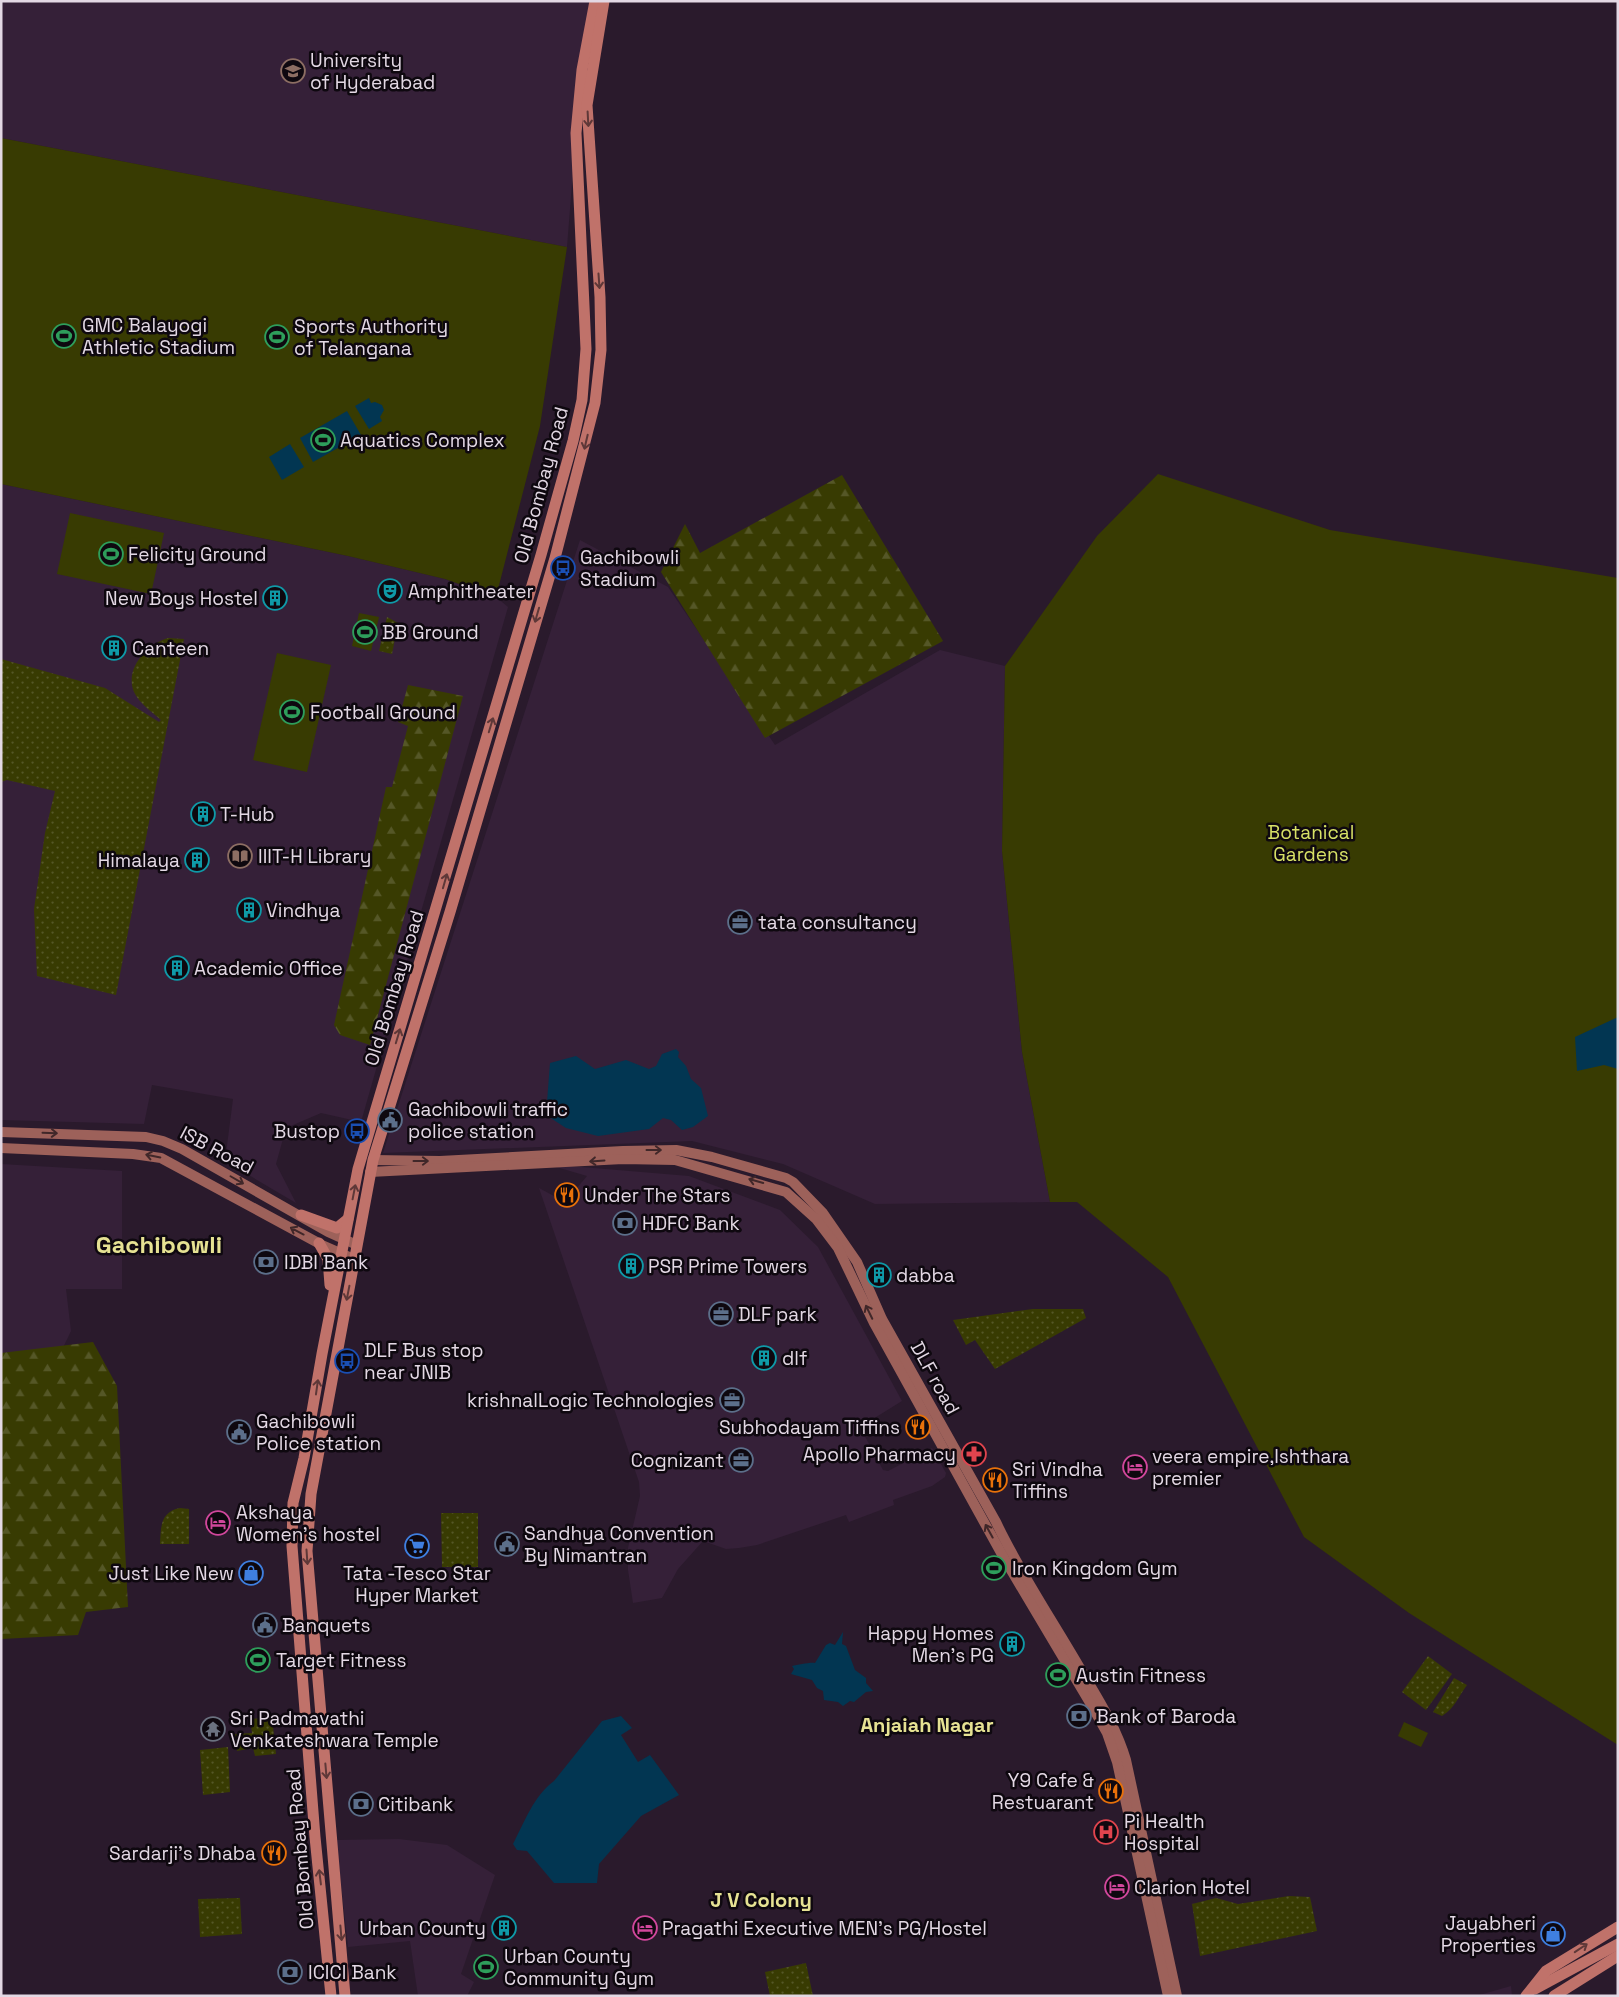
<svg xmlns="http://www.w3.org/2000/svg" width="1619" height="1997" viewBox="0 0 1619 1997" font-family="'Space Grotesk',sans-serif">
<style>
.built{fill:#352038}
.grass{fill:url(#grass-dots)}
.forest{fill:url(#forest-firs)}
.garden{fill:#383b02}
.water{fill:#023652}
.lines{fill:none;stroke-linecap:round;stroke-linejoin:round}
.secondary{stroke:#9d615a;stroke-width:10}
.primary{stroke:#c0726a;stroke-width:11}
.oneway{stroke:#5e3838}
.oneway2{stroke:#402729}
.labels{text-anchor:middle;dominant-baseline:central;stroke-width:5;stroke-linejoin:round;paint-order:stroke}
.poi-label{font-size:19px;fill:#e3d8e4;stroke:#0e080f;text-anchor:start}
.street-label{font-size:19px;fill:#e3d8e4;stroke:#0e080f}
.park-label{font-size:19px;fill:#d7e166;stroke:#0e080f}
.neighbourhood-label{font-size:20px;font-weight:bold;fill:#e6e293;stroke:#0e080f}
.district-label{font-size:24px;font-weight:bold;fill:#e6e293;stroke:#0e080f}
</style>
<defs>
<pattern id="grass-dots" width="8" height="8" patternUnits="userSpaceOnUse" patternTransform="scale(1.25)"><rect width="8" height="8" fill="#383b02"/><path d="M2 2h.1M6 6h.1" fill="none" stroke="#555727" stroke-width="1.8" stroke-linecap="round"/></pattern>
<pattern id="forest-firs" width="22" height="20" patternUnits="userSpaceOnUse" patternTransform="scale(1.25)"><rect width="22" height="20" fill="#383b02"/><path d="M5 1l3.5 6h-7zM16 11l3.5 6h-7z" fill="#555727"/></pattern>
</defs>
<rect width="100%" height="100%" fill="#2a1a2c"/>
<g class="built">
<polygon points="1,1 595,1 576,133 567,247 1,138"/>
<polygon points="1,484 348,556 445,579 496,597 508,607 361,1122 321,1113 286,1128 276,1164 296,1203 225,1161 233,1099 152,1085 144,1124 1,1120"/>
<polygon points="580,540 668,587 775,745 940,650 1005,666 1002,851 1022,1052 1050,1202 875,1204 783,1164 692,1141 383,1153"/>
<polygon points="1,1164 122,1171 122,1289 66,1289 71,1331 42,1391 1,1400"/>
<polygon points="546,1164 689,1176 780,1210 818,1247 902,1401 860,1427 883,1470 888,1471 932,1448 946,1473 945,1477 932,1486 893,1500 894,1505 849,1522 846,1515 757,1545 739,1548 726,1549 703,1541 678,1569 662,1598 633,1603 628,1570 628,1548 640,1496 639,1482 539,1188 565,1202 587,1176"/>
<polygon points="399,1839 447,1845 495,1875 461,1974 474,1982 467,1996 418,1996 410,1941 348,1947 336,1840"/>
<polygon points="1511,1986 1512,1996 1476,1996"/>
</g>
<g class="grass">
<polygon points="387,617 398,623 392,654 379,651"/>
<path d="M 168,638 L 184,639 L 116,995 L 37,976 L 34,909 L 45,833 L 55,791 L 7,780 L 1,782 L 1,659 L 105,688 L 159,722 L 161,720 C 152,712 139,703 134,692 C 124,668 148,644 168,638 Z"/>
<polygon points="1033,1309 1083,1309 1086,1318 995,1369 975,1340 966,1345 953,1320"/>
<path d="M 180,1508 L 189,1509 L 189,1544 L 160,1544 C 161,1527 160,1512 180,1508 Z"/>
<polygon points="441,1513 478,1513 478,1567 442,1567"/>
<polygon points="1428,1656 1452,1674 1426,1710 1402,1692"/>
<path d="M 1454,1678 L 1467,1685 C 1458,1697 1455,1708 1442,1716 L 1433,1712 Z"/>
<polygon points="272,1717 276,1754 255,1756 253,1748 237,1751 235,1734 252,1733 250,1719"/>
<polygon points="228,1747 230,1792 203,1795 200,1750"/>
<polygon points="1289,1896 1310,1897 1317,1931 1200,1956 1192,1904 1216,1898 1238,1904"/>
<polygon points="240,1898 242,1934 200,1937 198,1899"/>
<polygon points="806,1963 813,1996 770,1996 765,1972"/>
</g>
<g class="forest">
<polygon points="842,475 943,641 765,738 661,572 685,524 700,553"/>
<polygon points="408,685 463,696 370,1045 340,1035 334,1025 386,787 392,787 408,726 398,722"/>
<polygon points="93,1342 117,1386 128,1607 86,1612 78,1635 1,1639 1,1353"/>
</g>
<g class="garden">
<polygon points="1,138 567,247 540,426 496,597 445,579 348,556 1,484"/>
<polygon points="1158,474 1330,530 1618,578 1618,1745 1409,1613 1304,1537 1168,1277 1077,1202 1050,1202 1022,1052 1002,851 1005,666 1097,536"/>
<polygon points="70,513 164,533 151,594 57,574"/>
<polygon points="359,613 379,617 371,651 352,646"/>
<polygon points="277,653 331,665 307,772 253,760"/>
<polygon points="1404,1722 1428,1733 1421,1747 1398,1736"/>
</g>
<g class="water">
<polygon points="369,398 371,403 375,402 382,405 384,410 380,417 382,421 369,429 355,406"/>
<polygon points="347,411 361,435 313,462 300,438"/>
<polygon points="290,444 304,467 282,480 269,457"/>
<polygon points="1618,1017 1618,1069 1604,1065 1577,1071 1575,1037"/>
<polygon points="676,1049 679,1052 678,1057 686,1066 691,1079 701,1088 708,1116 693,1127 682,1130 671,1120 663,1118 649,1129 598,1136 566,1128 546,1115 550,1063 576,1056 595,1069 626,1060 649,1069 656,1066 662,1054"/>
<path d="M 843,1632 L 842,1644 L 846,1646 L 855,1670 L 866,1678 L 866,1683 L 873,1691 L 866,1692 L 854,1702 L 850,1701 L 843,1706 L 838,1702 L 824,1700 L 823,1691 L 817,1688 L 812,1680 L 791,1674 L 794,1669 L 792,1666 C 798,1665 810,1662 815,1663 L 826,1645 L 830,1643 L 835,1645 Z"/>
<path d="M 621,1716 L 632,1728 L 621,1735 L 638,1762 L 650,1755 L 679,1795 L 641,1816 L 599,1864 L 597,1883 L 554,1883 L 527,1851 L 517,1850 L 513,1844 C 525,1821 533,1797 554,1781 L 602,1721 Z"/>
</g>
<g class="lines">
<g class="secondary">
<polyline points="1,1132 146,1137 163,1141 182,1149 328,1232 357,1245"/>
<polyline points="1,1148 133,1154 161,1158 322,1245 354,1259"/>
<path d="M 373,1160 L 440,1161 L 623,1151 L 676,1150 L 712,1157 L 786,1178 L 793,1182 L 823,1213 L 857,1262 L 882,1319 L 996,1522 C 1021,1575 1055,1624 1084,1675 C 1100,1702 1117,1729 1126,1760 L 1177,1996"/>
<polyline points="370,1172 623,1159 675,1160 786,1192 816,1219 838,1248 874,1323 1005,1560 1093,1708 1107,1733 1117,1762 1168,1996"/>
</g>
<g class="primary">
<polyline points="301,1215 337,1228 348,1219"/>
<polyline points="319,1243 328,1259 330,1285"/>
<polyline points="1535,1989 1618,1944"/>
<polyline points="331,1996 315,1837 292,1546 293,1503 304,1458 322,1354 358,1169 541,555 573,441 582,400 586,349 576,133 582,70 595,1"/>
<polyline points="345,1996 307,1551 311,1494 373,1160 450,912 555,558 595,403 601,350 600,297 587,105 604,1"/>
<polyline points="1526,1996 1546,1971 1618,1927"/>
<polyline points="1554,1996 1618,1956"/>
</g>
</g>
<defs><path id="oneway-shaft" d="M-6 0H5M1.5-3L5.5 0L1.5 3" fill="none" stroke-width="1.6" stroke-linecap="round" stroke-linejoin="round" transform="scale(1.25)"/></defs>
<g class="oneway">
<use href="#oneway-shaft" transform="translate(588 119) rotate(87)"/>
<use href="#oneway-shaft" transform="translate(599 281) rotate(86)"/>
<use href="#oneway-shaft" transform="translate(586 442) rotate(103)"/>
<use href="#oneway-shaft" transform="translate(537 615) rotate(106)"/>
<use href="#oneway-shaft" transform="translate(491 725) rotate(-73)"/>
<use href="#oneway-shaft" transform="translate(445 881) rotate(-74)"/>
<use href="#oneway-shaft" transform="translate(398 1036) rotate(-73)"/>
<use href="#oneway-shaft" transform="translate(354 1192) rotate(-79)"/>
<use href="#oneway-shaft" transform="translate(348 1293) rotate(101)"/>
<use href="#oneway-shaft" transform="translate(317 1387) rotate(-82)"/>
<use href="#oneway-shaft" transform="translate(307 1557) rotate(86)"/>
<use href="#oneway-shaft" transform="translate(326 1771) rotate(85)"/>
<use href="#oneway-shaft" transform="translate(320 1877) rotate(-97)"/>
<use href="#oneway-shaft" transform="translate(341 1933) rotate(85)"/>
<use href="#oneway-shaft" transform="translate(1581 1948) rotate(-34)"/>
</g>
<g class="oneway2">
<use href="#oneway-shaft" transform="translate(50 1133) rotate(2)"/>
<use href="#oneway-shaft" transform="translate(654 1150)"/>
<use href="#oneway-shaft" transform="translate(153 1156) rotate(-169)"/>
<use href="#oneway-shaft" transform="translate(421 1161)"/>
<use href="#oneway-shaft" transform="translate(597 1161) rotate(176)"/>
<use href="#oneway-shaft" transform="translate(237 1180) rotate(30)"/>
<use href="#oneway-shaft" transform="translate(756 1181) rotate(-164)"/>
<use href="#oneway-shaft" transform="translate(297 1231) rotate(-152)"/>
<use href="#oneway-shaft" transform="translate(869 1312) rotate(-116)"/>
<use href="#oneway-shaft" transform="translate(989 1531) rotate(-119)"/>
</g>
<defs>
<g id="university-ring" transform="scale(1.25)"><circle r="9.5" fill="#0e080f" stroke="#8d6e63" stroke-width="1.5"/><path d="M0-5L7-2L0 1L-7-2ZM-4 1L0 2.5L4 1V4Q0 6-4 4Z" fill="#8d6e63"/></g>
<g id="stadium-ring" transform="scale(1.25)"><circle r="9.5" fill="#0e080f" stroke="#2e9e5b" stroke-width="1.5"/><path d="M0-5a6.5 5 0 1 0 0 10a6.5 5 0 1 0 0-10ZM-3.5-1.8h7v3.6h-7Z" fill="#2e9e5b"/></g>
<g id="bus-ring" transform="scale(1.25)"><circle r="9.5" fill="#0e080f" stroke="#1a4fb4" stroke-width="1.5"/><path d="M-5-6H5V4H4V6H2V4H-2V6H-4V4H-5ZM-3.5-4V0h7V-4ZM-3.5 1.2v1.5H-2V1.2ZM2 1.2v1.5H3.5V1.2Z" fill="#1a4fb4"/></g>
<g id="theatre-ring" transform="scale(1.25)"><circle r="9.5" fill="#0e080f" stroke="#0f9aa8" stroke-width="1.5"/><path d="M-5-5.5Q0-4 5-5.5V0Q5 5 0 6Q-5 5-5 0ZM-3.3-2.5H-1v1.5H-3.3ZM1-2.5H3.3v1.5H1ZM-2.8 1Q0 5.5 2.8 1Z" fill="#0f9aa8"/></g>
<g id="building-ring" transform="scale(1.25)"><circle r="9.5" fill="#0e080f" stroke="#0f9aa8" stroke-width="1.5"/><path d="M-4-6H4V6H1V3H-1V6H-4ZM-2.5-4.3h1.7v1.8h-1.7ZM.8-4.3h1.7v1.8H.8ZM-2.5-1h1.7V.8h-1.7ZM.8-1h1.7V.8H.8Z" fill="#0f9aa8"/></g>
<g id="library-ring" transform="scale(1.25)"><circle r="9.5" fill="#0e080f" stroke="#8d6e63" stroke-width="1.5"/><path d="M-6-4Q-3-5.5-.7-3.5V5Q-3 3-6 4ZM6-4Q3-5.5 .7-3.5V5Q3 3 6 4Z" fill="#8d6e63"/></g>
<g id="office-ring" transform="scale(1.25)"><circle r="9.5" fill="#0e080f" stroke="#5c6f8a" stroke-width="1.5"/><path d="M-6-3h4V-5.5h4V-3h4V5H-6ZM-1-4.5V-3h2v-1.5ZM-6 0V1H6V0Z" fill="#5c6f8a"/></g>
<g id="civic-ring" transform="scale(1.25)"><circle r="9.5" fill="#0e080f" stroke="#5c6f8a" stroke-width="1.5"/><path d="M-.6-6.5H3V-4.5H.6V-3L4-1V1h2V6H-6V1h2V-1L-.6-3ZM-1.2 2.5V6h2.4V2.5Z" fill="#5c6f8a"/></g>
<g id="restaurant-ring" transform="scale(1.25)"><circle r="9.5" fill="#0e080f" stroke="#e8710a" stroke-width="1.5"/><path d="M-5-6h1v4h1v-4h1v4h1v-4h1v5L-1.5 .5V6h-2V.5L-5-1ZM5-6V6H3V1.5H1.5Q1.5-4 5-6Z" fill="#e8710a"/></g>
<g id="bank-ring" transform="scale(1.25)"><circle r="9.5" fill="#0e080f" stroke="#5c6f8a" stroke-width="1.5"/><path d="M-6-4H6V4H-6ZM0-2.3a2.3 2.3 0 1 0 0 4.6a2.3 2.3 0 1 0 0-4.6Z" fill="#5c6f8a"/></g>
<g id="pharmacy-ring" transform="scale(1.25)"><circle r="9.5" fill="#0e080f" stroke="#e0444e" stroke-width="1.5"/><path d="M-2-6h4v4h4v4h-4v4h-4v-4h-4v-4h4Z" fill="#e0444e"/></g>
<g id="hotel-ring" transform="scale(1.25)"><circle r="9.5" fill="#0e080f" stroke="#d1479c" stroke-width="1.5"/><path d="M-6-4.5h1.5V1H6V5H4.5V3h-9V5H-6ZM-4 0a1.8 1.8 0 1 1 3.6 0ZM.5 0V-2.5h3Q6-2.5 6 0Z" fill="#d1479c"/></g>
<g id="supermarket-ring" transform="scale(1.25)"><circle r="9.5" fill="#0e080f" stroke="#3f7fe0" stroke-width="1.5"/><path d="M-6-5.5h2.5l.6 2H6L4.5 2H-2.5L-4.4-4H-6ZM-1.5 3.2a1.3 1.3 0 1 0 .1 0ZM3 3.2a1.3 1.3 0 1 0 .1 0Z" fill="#3f7fe0"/></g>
<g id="shop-ring" transform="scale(1.25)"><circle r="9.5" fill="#0e080f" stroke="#3f7fe0" stroke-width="1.5"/><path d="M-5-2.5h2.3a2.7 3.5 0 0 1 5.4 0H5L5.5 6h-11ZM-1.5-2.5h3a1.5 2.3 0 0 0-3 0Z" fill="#3f7fe0"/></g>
<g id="temple-ring" transform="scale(1.25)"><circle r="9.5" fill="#0e080f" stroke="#6b7280" stroke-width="1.5"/><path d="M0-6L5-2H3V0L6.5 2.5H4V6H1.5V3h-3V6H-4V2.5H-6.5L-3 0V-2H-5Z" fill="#6b7280"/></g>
<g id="hospital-ring" transform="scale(1.25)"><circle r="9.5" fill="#0e080f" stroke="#e0444e" stroke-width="1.5"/><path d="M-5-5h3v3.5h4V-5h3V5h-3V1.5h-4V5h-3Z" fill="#e0444e"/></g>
</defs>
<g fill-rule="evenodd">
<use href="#university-ring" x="293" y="71"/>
<use href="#stadium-ring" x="64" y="336"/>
<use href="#stadium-ring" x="277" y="337"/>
<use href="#stadium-ring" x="323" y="440"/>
<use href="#stadium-ring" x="111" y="554"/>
<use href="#bus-ring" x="563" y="568"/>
<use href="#theatre-ring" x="390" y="591"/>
<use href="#building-ring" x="275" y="598"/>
<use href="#stadium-ring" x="365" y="632"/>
<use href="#building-ring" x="114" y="648"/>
<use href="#stadium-ring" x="292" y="712"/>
<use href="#building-ring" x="203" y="814"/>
<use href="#library-ring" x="240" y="856"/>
<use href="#building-ring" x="197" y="860"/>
<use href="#building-ring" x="249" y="910"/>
<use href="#office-ring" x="740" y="922"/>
<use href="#building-ring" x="177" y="968"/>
<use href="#civic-ring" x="390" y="1120"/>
<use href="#bus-ring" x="357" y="1131"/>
<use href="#restaurant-ring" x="567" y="1195"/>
<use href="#bank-ring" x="625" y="1223"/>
<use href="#bank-ring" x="266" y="1262"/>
<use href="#building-ring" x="631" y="1266"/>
<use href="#building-ring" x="879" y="1275"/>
<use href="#office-ring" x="721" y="1314"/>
<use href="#building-ring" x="764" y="1358"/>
<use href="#bus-ring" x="347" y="1361"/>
<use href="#office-ring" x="732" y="1400"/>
<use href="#restaurant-ring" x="918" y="1427"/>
<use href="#civic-ring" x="239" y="1432"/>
<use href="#pharmacy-ring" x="974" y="1454"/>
<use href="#office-ring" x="741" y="1460"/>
<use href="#hotel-ring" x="1135" y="1467"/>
<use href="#restaurant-ring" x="995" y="1480"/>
<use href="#hotel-ring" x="218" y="1523"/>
<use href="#civic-ring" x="507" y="1544"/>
<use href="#supermarket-ring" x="417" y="1546"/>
<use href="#stadium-ring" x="994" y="1568"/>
<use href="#shop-ring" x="251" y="1573"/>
<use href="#civic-ring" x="265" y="1625"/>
<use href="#building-ring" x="1012" y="1644"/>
<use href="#stadium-ring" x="258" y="1660"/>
<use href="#stadium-ring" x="1058" y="1675"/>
<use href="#bank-ring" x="1079" y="1716"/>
<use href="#temple-ring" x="213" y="1729"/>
<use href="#restaurant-ring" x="1111" y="1791"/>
<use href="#bank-ring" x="361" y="1804"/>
<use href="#hospital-ring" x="1106" y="1832"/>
<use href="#restaurant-ring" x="274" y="1853"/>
<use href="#hotel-ring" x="1117" y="1887"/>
<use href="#building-ring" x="504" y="1928"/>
<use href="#hotel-ring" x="645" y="1928"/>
<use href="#shop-ring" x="1553" y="1934"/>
<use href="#stadium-ring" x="486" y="1967"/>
<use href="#bank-ring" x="290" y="1972"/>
</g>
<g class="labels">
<g class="poi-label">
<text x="310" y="60">University<tspan x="310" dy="22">of Hyderabad</tspan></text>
<text x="82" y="325">GMC Balayogi<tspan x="82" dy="22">Athletic Stadium</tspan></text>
<text x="294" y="326">Sports Authority<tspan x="294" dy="22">of Telangana</tspan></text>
<text x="340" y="440">Aquatics Complex</text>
<text x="128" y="554">Felicity Ground</text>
<text x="580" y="557">Gachibowli<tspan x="580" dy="22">Stadium</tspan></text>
<text x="408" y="591">Amphitheater</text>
<text x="258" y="598" text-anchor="end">New Boys Hostel</text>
<text x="382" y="632">BB Ground</text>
<text x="132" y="648">Canteen</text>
<text x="310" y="712">Football Ground</text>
<text x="220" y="814">T-Hub</text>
<text x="258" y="856">IIIT-H Library</text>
<text x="180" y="860" text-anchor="end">Himalaya</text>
<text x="266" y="910">Vindhya</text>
<text x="758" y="922">tata consultancy</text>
<text x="194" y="968">Academic Office</text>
<text x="408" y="1109">Gachibowli traffic<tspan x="408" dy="22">police station</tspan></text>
<text x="340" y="1131" text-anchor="end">Bustop</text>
<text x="584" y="1195">Under The Stars</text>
<text x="642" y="1223">HDFC Bank</text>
<text x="284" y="1262">IDBI Bank</text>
<text x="648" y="1266">PSR Prime Towers</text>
<text x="896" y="1275">dabba</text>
<text x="738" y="1314">DLF park</text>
<text x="364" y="1350">DLF Bus stop<tspan x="364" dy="22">near JNIB</tspan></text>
<text x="782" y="1358">dlf</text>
<text x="714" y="1400" text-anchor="end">krishnalLogic Technologies</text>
<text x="256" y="1421">Gachibowli<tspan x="256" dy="22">Police station</tspan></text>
<text x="900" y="1427" text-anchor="end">Subhodayam Tiffins</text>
<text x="956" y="1454" text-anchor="end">Apollo Pharmacy</text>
<text x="1152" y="1456">veera empire,Ishthara<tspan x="1152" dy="22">premier</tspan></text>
<text x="724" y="1460" text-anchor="end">Cognizant</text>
<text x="1012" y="1469">Sri Vindha<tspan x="1012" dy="22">Tiffins</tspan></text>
<text x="236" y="1512">Akshaya<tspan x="236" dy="22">Women's hostel</tspan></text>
<text x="524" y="1533">Sandhya Convention<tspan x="524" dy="22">By Nimantran</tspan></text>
<text x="1012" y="1568">Iron Kingdom Gym</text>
<text x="234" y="1573" text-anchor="end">Just Like New</text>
<text x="417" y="1573" text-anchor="middle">Tata -Tesco Star<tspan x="417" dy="22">Hyper Market</tspan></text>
<text x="282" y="1625">Banquets</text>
<text x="994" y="1633" text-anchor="end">Happy Homes<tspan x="994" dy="22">Men's PG</tspan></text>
<text x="276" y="1660">Target Fitness</text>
<text x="1076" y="1675">Austin Fitness</text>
<text x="1096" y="1716">Bank of Baroda</text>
<text x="230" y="1718">Sri Padmavathi<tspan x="230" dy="22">Venkateshwara Temple</tspan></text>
<text x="1094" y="1780" text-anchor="end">Y9 Cafe &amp;<tspan x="1094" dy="22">Restuarant</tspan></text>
<text x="378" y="1804">Citibank</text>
<text x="1124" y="1821">Pi Health<tspan x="1124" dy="22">Hospital</tspan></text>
<text x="256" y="1853" text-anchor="end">Sardarji's Dhaba</text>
<text x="1134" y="1887">Clarion Hotel</text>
<text x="1536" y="1923" text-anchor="end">Jayabheri<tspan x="1536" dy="22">Properties</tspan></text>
<text x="486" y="1928" text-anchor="end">Urban County</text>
<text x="662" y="1928">Pragathi Executive MEN's PG/Hostel</text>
<text x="504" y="1956">Urban County<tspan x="504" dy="22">Community Gym</tspan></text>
<text x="308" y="1972">ICICI Bank</text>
</g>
<g class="street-label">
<text transform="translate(541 485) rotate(-75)">Old Bombay Road</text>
<text transform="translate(394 988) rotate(-73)">Old Bombay Road</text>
<text transform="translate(217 1150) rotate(28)">ISB Road</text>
<text transform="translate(935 1378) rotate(61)">DLF road</text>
<text transform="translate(300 1849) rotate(-95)">Old Bombay Road</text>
</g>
<g class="park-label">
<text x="1311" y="832">Botanical<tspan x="1311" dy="22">Gardens</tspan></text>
</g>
<g class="neighbourhood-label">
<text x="927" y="1725">Anjaiah Nagar</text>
<text x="761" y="1900">J V Colony</text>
</g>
<g class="district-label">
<text x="159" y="1244">Gachibowli</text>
</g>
</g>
<rect width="1619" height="1997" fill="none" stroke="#e3d8e4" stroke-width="5"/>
</svg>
